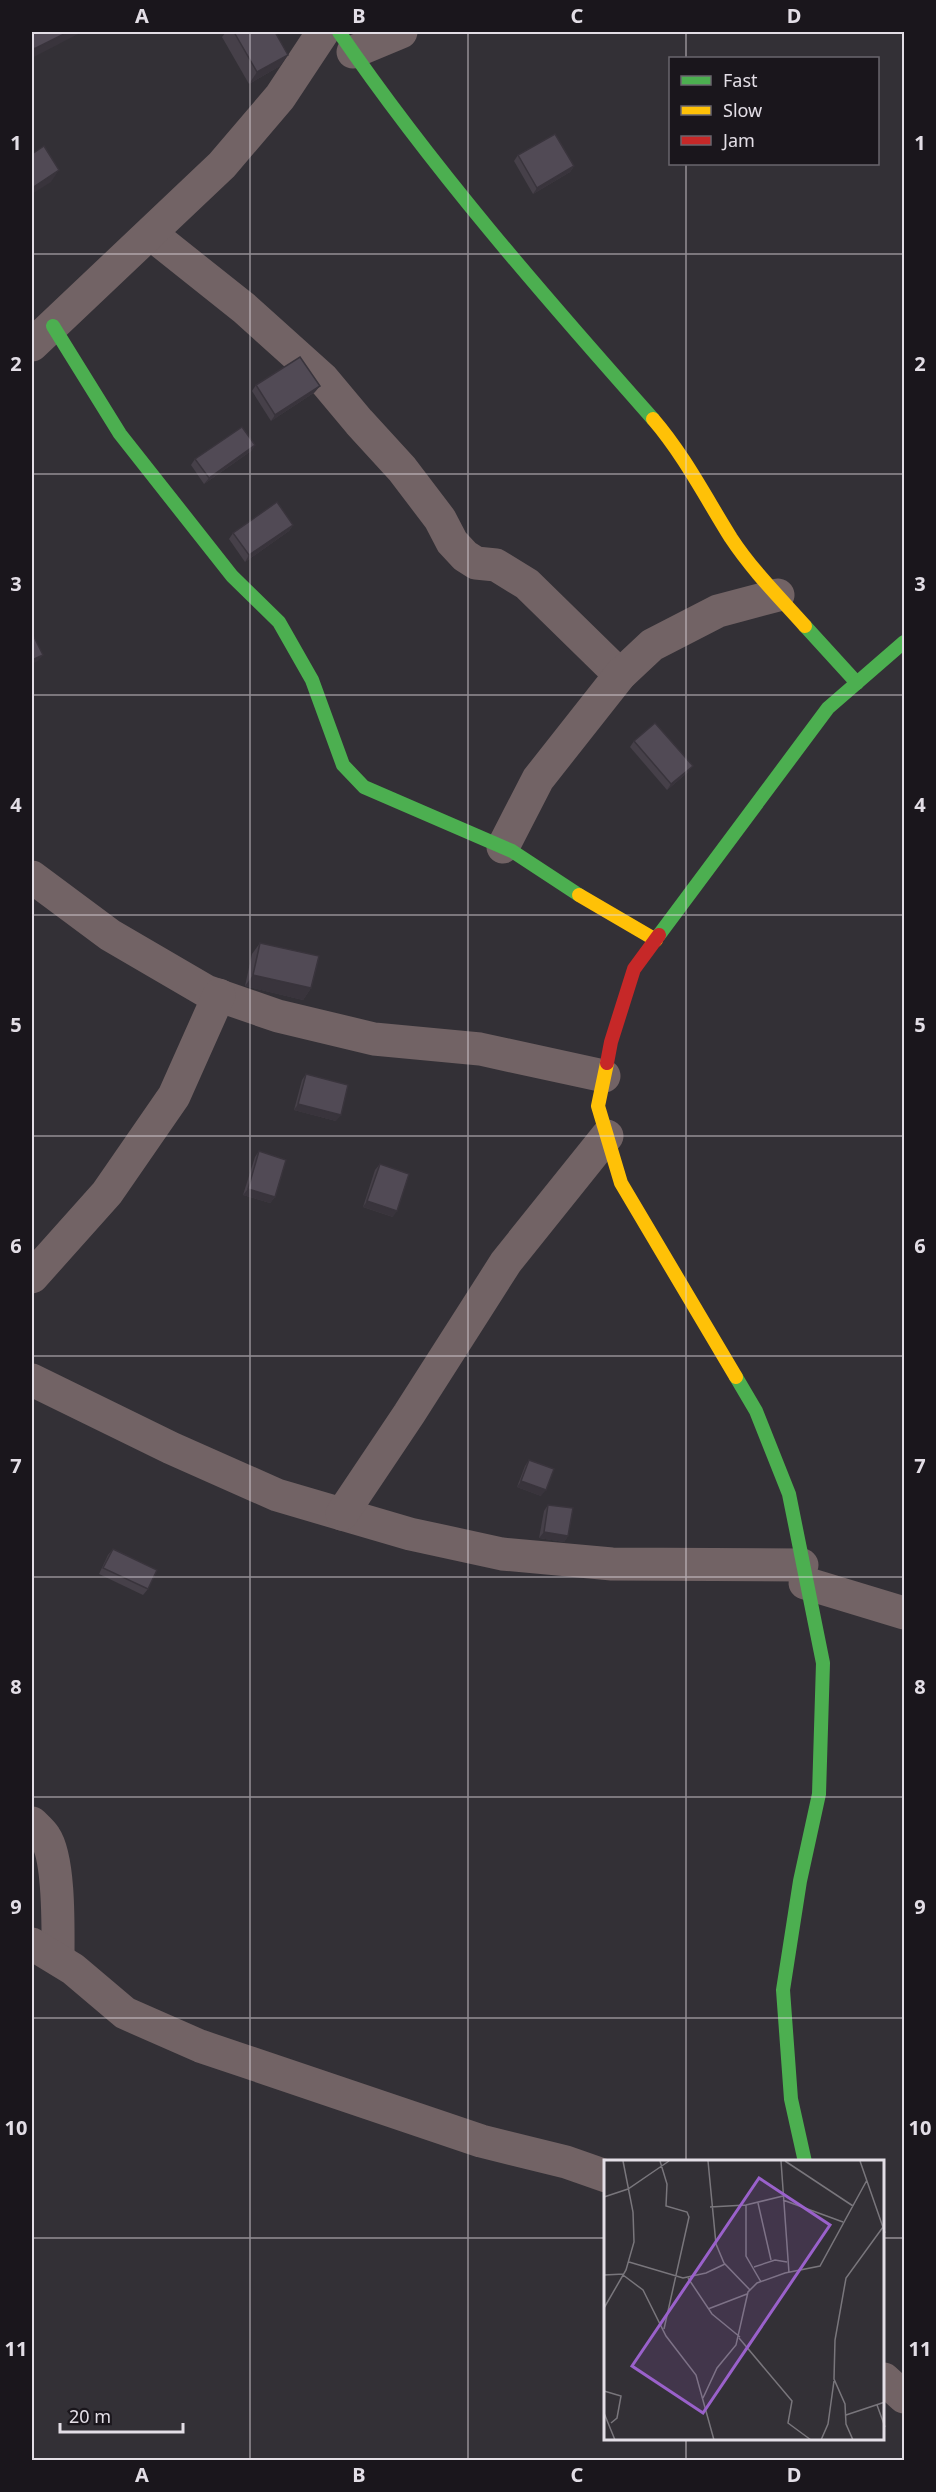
<svg xmlns="http://www.w3.org/2000/svg" width="936" height="2492" viewBox="0 0 936 2492" font-family="'Noto Sans',sans-serif">
<style>
.lines{fill:none;stroke-linecap:round;stroke-linejoin:round}
.street{stroke:#726365;stroke-width:33}
.fast{stroke:#4caf50;stroke-width:14}
.slow{stroke:#ffc107;stroke-width:14}
.jam{stroke:#c62828;stroke-width:14}
.wall{fill:#464049}
.shaded-wall{fill:#39343c}
.building{fill:#514a55;stroke:#39343c;stroke-width:1.5}
.grid{fill:none;stroke:#e3dee6;stroke-width:1.5;stroke-opacity:0.55}
.inset-road{fill:none;stroke:#79767c;stroke-width:1.5}
.view{fill:#9a61cb;fill-opacity:0.15;stroke:#9a61cb;stroke-width:3}
.inset-edge{fill:none;stroke:#e3dee6;stroke-width:3}
.neatline{fill:none;stroke:#e3dee6;stroke-width:2}
.grid-label{font-size:20px;text-anchor:middle;font-weight:bold;fill:#e3dee6}
</style>
<rect width="100%" height="100%" fill="#333036"/>
<g class="lines">
<g class="street">
<polyline points="353,52 401,32"/>
<polyline points="151,234 244,308 323,379 359,422 402,469 440,519 452,542 465,556 476,563 496,565 527,584 620,675"/>
<polyline points="32,345 222,165 280,97 323,32"/>
<polyline points="503,847 538,779 620,675 652,645 718,611 778,595"/>
<polyline points="32,877 110,935 206,991 278,1016 374,1039 480,1049 604,1076"/>
<polyline points="32,1277 107,1193 174,1096 219,995"/>
<polyline points="32,1380 171,1448 277,1495 410,1534 502,1554 612,1564 802,1565"/>
<polyline points="342,1514 409,1414 506,1262 607,1136"/>
<polyline points="805,1583 904,1613"/>
<path d="M 32,1823 C 36,1827 42,1832 45,1837 C 60,1859 58,1931 58,1959"/>
<polyline points="32,1944 73,1969 125,2013 200,2046 481,2141 566,2162 606,2176"/>
<polyline points="884,2379 904,2397"/>
</g>
<g class="fast">
<path d="M 339,32 C 433,169 543,295 653,419"/>
<polyline points="53,326 120,434 232,576 279,622 312,680 343,765 364,787 512,851 579,895"/>
<polyline points="805,626 857,683"/>
<polyline points="659,935 828,708 904,642"/>
<polyline points="736,1377 756,1411 789,1494 823,1663 819,1794 800,1881 783,1990 791,2099 805,2162"/>
</g>
<g class="slow">
<path d="M 653,419 C 684,455 706,498 731,538 C 752,570 780,598 805,626"/>
<polyline points="579,895 656,940"/>
<polyline points="607,1063 598,1106 621,1183 736,1377"/>
</g>
<polyline class="jam" points="607,1063 611,1042 634,969 659,935"/>
</g>
<g class="wall">
<polygon points="226,32 275,32 280,66 249,84 222,37"/>
<polygon points="518,155 574,166 570,172 533,194 514,161"/>
<polygon points="256,385 315,392 271,421 252,391"/>
<polygon points="255,445 251,451 204,484 191,465 195,459"/>
<polygon points="293,525 289,531 245,562 229,539 233,533"/>
<polygon points="634,741 688,772 667,790 630,747"/>
<polygon points="260,943 311,988 303,1000 245,986 252,954"/>
<polygon points="306,1074 336,1121 294,1110 302,1080"/>
<polygon points="259,1151 275,1197 270,1203 243,1195 255,1157"/>
<polygon points="380,1164 393,1217 363,1207 375,1170"/>
<polygon points="529,1460 541,1496 517,1487 525,1466"/>
<polygon points="548,1505 568,1536 564,1542 539,1538 544,1511"/>
<polygon points="113,1549 148,1589 143,1595 99,1574 108,1555"/>
</g>
<g class="shaded-wall">
<polygon points="68,32 82,32 32,58 32,53 34,49"/>
<polygon points="288,55 280,66 249,84 257,72"/>
<polygon points="574,166 570,172 533,194 537,188"/>
<polygon points="59,170 51,182 32,194 32,188"/>
<polygon points="320,386 315,392 271,421 275,415"/>
<polygon points="255,445 251,451 204,484 209,478"/>
<polygon points="293,525 289,531 245,562 249,555"/>
<polygon points="43,655 38,661 32,664 32,660"/>
<polygon points="693,766 688,772 667,790 671,784"/>
<polygon points="253,975 311,988 303,1000 245,986"/>
<polygon points="298,1104 341,1115 336,1121 294,1110"/>
<polygon points="248,1189 275,1197 270,1203 243,1195"/>
<polygon points="367,1201 397,1211 393,1217 363,1207"/>
<polygon points="521,1481 546,1490 541,1496 517,1487"/>
<polygon points="544,1532 568,1536 564,1542 539,1538"/>
</g>
<g class="building">
<polygon points="32,32 68,32 34,49 32,43"/>
<polygon points="234,32 275,32 288,55 257,72"/>
<polygon points="555,134 574,166 537,188 518,155"/>
<polygon points="44,146 59,170 32,188 32,154"/>
<polygon points="300,357 320,386 275,415 256,385"/>
<polygon points="242,427 255,445 209,478 195,459"/>
<polygon points="277,502 293,525 249,555 233,533"/>
<polygon points="32,633 43,655 32,660"/>
<polygon points="655,723 693,766 671,784 634,741"/>
<polygon points="260,943 319,956 311,988 253,975"/>
<polygon points="306,1074 348,1085 341,1115 298,1104"/>
<polygon points="259,1151 286,1160 275,1197 248,1189"/>
<polygon points="380,1164 409,1174 397,1211 367,1201"/>
<polygon points="529,1460 554,1469 546,1490 521,1481"/>
<polygon points="548,1505 573,1508 568,1536 544,1532"/>
<polygon points="113,1549 157,1570 148,1589 103,1568"/>
</g>
<path class="grid" d="M 250,32 L 250,2460M 468,32 L 468,2460M 686,32 L 686,58M 686,164 L 686,2162M 32,254 L 904,254M 32,474 L 904,474M 32,695 L 904,695M 32,915 L 904,915M 32,1136 L 904,1136M 32,1356 L 904,1356M 32,1577 L 904,1577M 32,1797 L 904,1797M 32,2018 L 904,2018M 32,2238 L 606,2238M 884,2238 L 904,2238M 686,2440 L 686,2460"/>
<g transform="translate(604 2160)">
<rect width="280" height="280" fill="#333036"/>
<path class="inset-road" d="M 56,1 L 63,24 L 62,46 L 83,52 L 85,57 L 60,169M 104,1 L 112,84 L 120,103 L 146,130M 177,1 L 185,113M 181,1 L 249,46M 256,1 L 281,73M 0,37 L 24,29 L 65,1M 179,40 L 239,62M 154,43 L 167,100M 142,45 L 142,96 L 157,122M 106,47 L 142,45 L 179,36M 25,102 L 79,118 L 102,113 L 121,104M 150,107 L 171,100 L 183,102M 0,115 L 20,114M 19,115 L 39,130 L 62,176 L 92,215 L 110,280M 84,118 L 108,154 L 136,177M 0,148 L 22,110 L 30,82 L 29,52 L 19,1M 104,149 L 143,134M 135,178 L 188,241 L 184,263 L 207,280M 0,231 L 17,236 L 13,258 L 7,263M 99,238 L 113,208 L 132,185 L 144,132 L 153,123 L 181,113 L 216,106 L 263,20M 273,245 L 281,267M 0,253 L 11,280M 242,255 L 281,242M 217,280 L 224,264 L 230,221M 249,280 L 242,264 L 241,244 L 230,219 L 231,180 L 242,118 L 279,67"/>
<path class="view" d="M 155,18 L 226,65 L 99,253 L 28,206 Z"/>
<rect width="280" height="280" class="inset-edge"/>
</g>
<rect width="936" height="2492" fill="none" stroke="#1a161c" stroke-width="66"/>
<rect x="669" y="57" width="210" height="108" fill="#1a161c" stroke="#6a666d" stroke-width="1.5"/>
<rect x="681" y="76" width="30" height="9" fill="#4caf50" stroke="#6a666d" stroke-width="1.5"/>
<text x="723" y="87" font-size="18" fill="#e3dee6">Fast</text>
<rect x="681" y="106" width="30" height="9" fill="#ffc107" stroke="#6a666d" stroke-width="1.5"/>
<text x="723" y="117" font-size="18" fill="#e3dee6">Slow</text>
<rect x="681" y="136" width="30" height="9" fill="#c62828" stroke="#6a666d" stroke-width="1.5"/>
<text x="723" y="147" font-size="18" fill="#e3dee6">Jam</text>
<path d="M60 2423v9h123v-9" fill="none" stroke="#e3dee6" stroke-width="3"/>
<text x="69" y="2423" font-size="18" fill="#e3dee6" stroke="#1a161c" stroke-width="4.5" paint-order="stroke">20 m</text>
<rect x="33" y="33" width="870" height="2426" class="neatline"/>
<g class="grid-label">
<text x="142" y="23">A</text>
<text x="359" y="23">B</text>
<text x="577" y="23">C</text>
<text x="794" y="23">D</text>
<text x="16" y="150">1</text>
<text x="920" y="150">1</text>
<text x="16" y="371">2</text>
<text x="920" y="371">2</text>
<text x="16" y="591">3</text>
<text x="920" y="591">3</text>
<text x="16" y="812">4</text>
<text x="920" y="812">4</text>
<text x="16" y="1032">5</text>
<text x="920" y="1032">5</text>
<text x="16" y="1253">6</text>
<text x="920" y="1253">6</text>
<text x="16" y="1473">7</text>
<text x="920" y="1473">7</text>
<text x="16" y="1694">8</text>
<text x="920" y="1694">8</text>
<text x="16" y="1914">9</text>
<text x="920" y="1914">9</text>
<text x="16" y="2135">10</text>
<text x="920" y="2135">10</text>
<text x="16" y="2356">11</text>
<text x="920" y="2356">11</text>
<text x="142" y="2482">A</text>
<text x="359" y="2482">B</text>
<text x="577" y="2482">C</text>
<text x="794" y="2482">D</text>
</g>
</svg>
